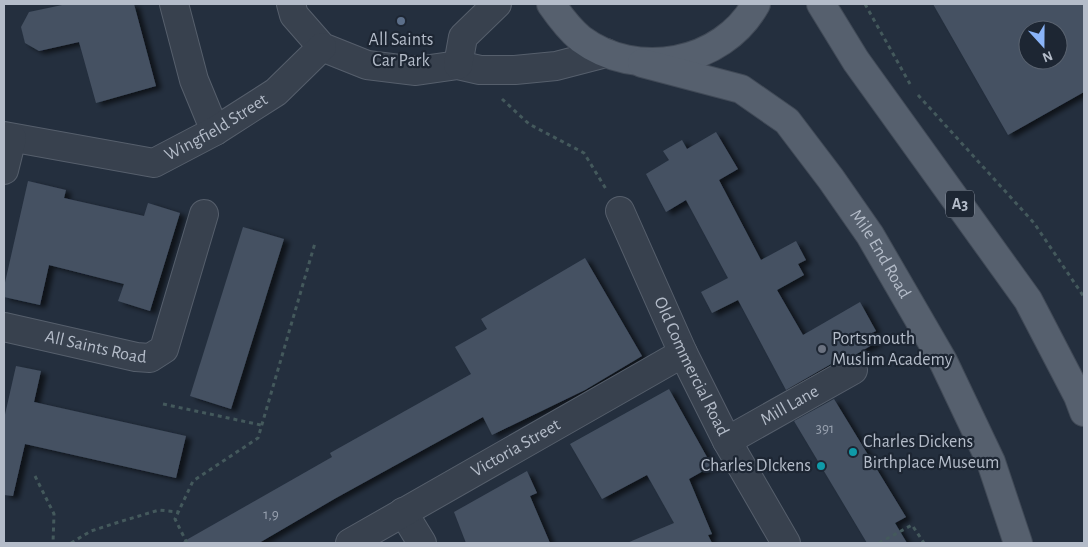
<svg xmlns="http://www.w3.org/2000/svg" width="1088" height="547" viewBox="0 0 1088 547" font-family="'Alegreya Sans',sans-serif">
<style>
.building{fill:#455162;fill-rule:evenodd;filter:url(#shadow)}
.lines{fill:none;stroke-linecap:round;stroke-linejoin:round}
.minor-casing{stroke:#565f6c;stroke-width:30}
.major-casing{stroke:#414a57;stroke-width:30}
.path{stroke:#44595c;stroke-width:3;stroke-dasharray:4 4;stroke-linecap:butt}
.minor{stroke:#38414e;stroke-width:28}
.major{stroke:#56606e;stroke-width:28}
.service-dot{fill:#5c6f8a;stroke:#1d2633;stroke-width:2}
.worship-dot{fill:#6b7280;stroke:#1d2633;stroke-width:2}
.culture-dot{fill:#0f9aa8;stroke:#1d2633;stroke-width:2}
.labels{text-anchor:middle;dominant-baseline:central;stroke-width:4.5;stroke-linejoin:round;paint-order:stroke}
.number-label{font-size:15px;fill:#98a1af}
.shield{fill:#1d2633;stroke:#878f9c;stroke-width:1}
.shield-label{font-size:16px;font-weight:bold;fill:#b4bcc9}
.poi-label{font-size:18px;fill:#b4bcc9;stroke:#1d2633;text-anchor:start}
.street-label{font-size:18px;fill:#b4bcc9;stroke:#1d2633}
</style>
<defs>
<filter id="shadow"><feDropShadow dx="5.5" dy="3" stdDeviation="2.5" flood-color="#0009"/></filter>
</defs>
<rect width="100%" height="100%" fill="#242f3e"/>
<g class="building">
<polygon points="67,4 134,4 156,86 96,103 79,42 39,51 25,43 21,27 29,12"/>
<path d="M 933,4 L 1084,4 L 1084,92 L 1008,135 ZM 1028,30 L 1058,30 L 1058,60 L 1028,60 Z"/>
<polygon points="716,132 738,169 719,180 761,260 796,241 806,260 798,264 804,275 777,290 803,335 860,302 876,331 872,333 877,342 855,355 845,356 786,390 738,300 712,313 701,292 728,278 686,200 666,212 646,174 669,160 663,151 682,140 687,149"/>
<polygon points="28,181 66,190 64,198 144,216 148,203 180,213 150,311 118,301 124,284 49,265 40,305 4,297 4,287"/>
<polygon points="243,227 284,239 231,409 190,396"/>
<polygon points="585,258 642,356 585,390 492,435 483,417 336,498 259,543 181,543 332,457 330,453 471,374 455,347 487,329 481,319"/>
<polygon points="16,366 41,371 34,402 186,436 176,478 25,444 13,496 4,495 4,419"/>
<polygon points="669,389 712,466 689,479 712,534 708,535 712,543 627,543 674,523 647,475 602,499 570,444"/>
<polygon points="834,399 906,517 895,523 907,543 867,543 794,421"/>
<polygon points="527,471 537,493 530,496 550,543 466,543 454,512"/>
</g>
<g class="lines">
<g class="minor-casing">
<g id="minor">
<polyline points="174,4 194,80 215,131"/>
<polyline points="291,4 294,15 322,47 367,65 416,71 458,65 480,70 515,70 556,66 606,53"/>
<polyline points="458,65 463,37 497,4"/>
<path id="s1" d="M 4,136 L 154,163 L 215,131 L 276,92 L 322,47"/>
<polyline points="4,170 12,138"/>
<path id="s2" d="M 620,211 L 683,353 L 727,441 L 786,543"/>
<path id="s3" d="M 4,327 L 136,357 L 150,358 L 164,349 L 204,214"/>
<path id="s4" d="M 727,441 L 853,370"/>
<polyline points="403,512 422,543"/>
<path id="s5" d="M 350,543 L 683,353"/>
</g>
</g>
<g class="major-casing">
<g id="major">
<path d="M 551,4 C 560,17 569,29 581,39 C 636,80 722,65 756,4"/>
<polyline points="821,4 856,61 1028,300 1078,396 1084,412"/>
<path id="s6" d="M 642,63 L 741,89 L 787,121 L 831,179 L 870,235 L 943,361 L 991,462 L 1018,543"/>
</g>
</g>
<g class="path">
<polyline points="865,4 910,84"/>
<polyline points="918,95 1034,223 1084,297"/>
<polyline points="502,99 529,124 584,153 606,189"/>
<polyline points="163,404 261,425"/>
<polyline points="35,476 54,514 53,543"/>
<polyline points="71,543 91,531 119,522 159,510 178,512"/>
<polyline points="187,543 175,519 193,481 258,438 315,243"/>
<polyline points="879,543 912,525 924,543"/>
</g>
<use href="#minor" class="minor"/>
<use href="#major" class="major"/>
</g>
<circle class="service-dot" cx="401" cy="21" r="5"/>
<circle class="worship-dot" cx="822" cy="349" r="5"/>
<g class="culture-dot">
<circle cx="853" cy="452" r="5"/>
<circle cx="821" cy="466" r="5"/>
</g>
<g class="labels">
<g class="number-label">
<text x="825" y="428">391</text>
<text x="271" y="514">1,9</text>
</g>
<rect class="shield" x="946" y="190.5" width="28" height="27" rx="4"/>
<g class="shield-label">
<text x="960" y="204">A3</text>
</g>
<g class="poi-label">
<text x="401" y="40" text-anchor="middle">All Saints<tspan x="401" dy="21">Car Park</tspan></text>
<text x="832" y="339">Portsmouth<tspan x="832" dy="21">Muslim Academy</tspan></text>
<text x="863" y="442">Charles Dickens<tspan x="863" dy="21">Birthplace Museum</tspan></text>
<text x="811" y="466" text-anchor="end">Charles DIckens</text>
</g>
<g class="street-label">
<text stroke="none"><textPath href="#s1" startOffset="224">Wingfield Street</textPath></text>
<text stroke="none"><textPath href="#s6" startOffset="321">Mile End Road</textPath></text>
<text stroke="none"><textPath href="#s3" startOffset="94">All Saints Road</textPath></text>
<text stroke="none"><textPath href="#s2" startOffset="171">Old Commercial Road</textPath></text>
<text stroke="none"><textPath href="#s4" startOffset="72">Mill Lane</textPath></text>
<text stroke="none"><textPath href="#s5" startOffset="191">Victoria Street</textPath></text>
</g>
</g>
<rect width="1088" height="547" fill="none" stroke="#b4bcc9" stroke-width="10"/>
<g transform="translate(1043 45) rotate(159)"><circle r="24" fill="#1d2633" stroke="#59626f"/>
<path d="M0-4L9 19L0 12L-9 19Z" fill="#8ab4f8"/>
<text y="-8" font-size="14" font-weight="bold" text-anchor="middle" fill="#b4bcc9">N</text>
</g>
</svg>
